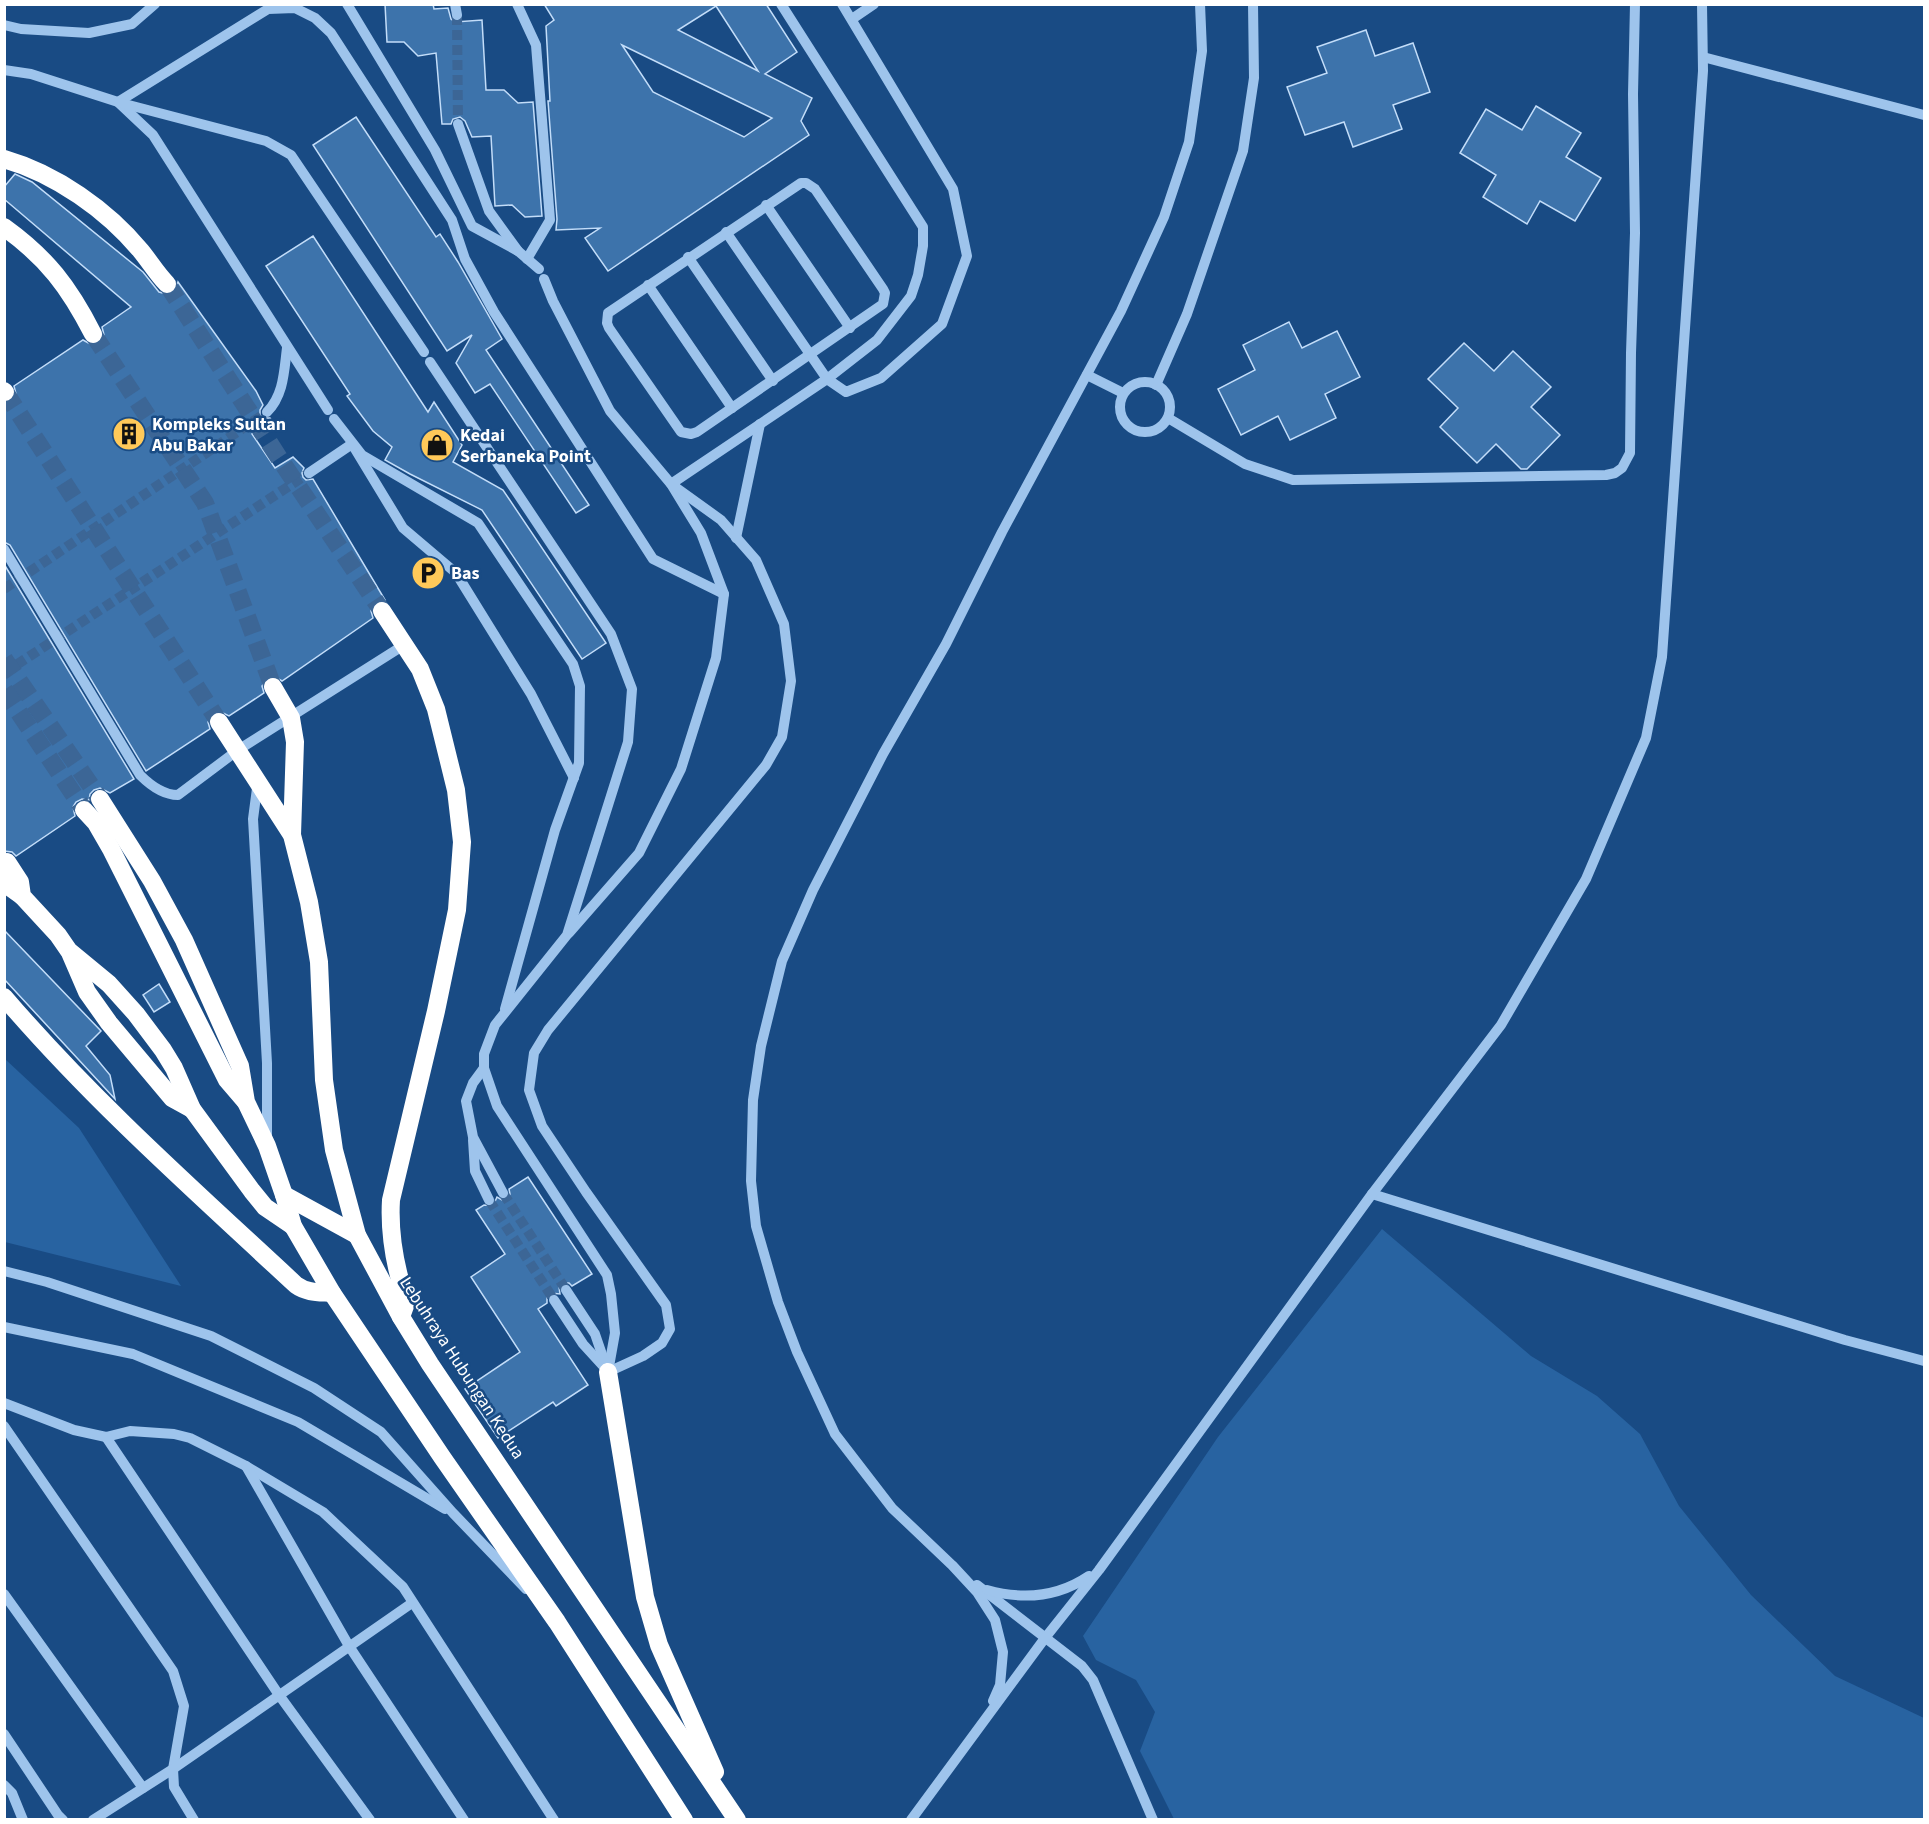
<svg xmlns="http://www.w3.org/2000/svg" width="1929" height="1824" viewBox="0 0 1929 1824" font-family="'Source Sans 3',sans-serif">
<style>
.green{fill:#2863a1}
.building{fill:#3d73ab;stroke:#c3ddf9;stroke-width:1.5;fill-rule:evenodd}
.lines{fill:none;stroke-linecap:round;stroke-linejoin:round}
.minor-tunnel{stroke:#3c6696;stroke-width:10;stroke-dasharray:10 5;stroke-linecap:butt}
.highway-tunnel{stroke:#3c6696;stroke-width:18;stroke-dasharray:18 9;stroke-linecap:butt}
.minor{stroke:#9ec4ec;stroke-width:10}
.highway{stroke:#fff;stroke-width:18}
.labels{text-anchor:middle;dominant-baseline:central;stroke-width:5;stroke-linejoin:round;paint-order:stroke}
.poi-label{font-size:18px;font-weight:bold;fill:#fff;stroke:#194b84;text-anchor:start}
.street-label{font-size:18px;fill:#fff;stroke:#194b84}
</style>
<rect width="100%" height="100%" fill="#194b84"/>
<g class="green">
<polygon points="5,1059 79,1128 181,1286 5,1242"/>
<polygon points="1382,1229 1531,1356 1597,1396 1640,1434 1679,1506 1751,1595 1835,1676 1924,1718 1924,1819 1174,1819 1140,1751 1155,1712 1136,1680 1096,1660 1083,1636 1218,1437"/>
</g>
<g class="building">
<polygon points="385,4 433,4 434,9 448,8 451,19 455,22 482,20 486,90 504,90 518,103 533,102 542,216 525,217 512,205 495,206 491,136 472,137 465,121 460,117 453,119 451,124 442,124 436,53 418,56 404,42 387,42"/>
<path d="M 544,4 L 766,4 L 797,52 L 765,74 L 812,98 L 801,121 L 809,135 L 608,271 L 585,238 L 600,228 L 556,230 L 557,219 L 548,101 L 550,101 L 546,26 L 554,20 ZM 716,6 L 758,71 L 678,30 ZM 622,45 L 772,118 L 744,137 L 653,92 Z"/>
<polygon points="1366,30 1375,56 1413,43 1430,92 1393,105 1402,129 1353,147 1344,122 1305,135 1287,87 1327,73 1317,47"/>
<polygon points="1536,106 1581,133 1566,157 1601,178 1575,221 1540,201 1527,224 1483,197 1496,175 1460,153 1486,109 1522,130"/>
<polygon points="356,117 436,237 440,234 458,262 502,339 486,350 589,505 576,513 490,384 475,393 456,363 472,335 447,351 313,145"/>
<polygon points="15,174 32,182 143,272 159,292 170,295 175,292 178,282 256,391 263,405 260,410 260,415 263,418 270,418 272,421 252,434 275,468 293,457 304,468 302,473 303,477 306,480 313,479 385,600 376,601 372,605 371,611 373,618 282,681 274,676 267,678 262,686 264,693 229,716 219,711 212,713 208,722 210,729 146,771 10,545 4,542 4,403 13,399 16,394 14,386 83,340 92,345 99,344 104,335 102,327 131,307 4,199 4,187"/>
<polygon points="313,236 428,412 434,402 462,445 453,462 503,490 606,643 582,659 482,510 410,474 385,460 392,447 373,431 347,396 350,394 266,266"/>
<polygon points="1289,322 1302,348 1337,331 1360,377 1325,394 1336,418 1290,440 1278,416 1241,435 1218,389 1255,370 1243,345"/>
<polygon points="1464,343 1494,371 1513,351 1551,387 1531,407 1560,435 1527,469 1521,469 1496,444 1477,463 1440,427 1458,408 1428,379"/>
<polygon points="4,564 134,779 110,793 100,788 94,790 90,794 89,800 82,799 76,802 73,807 75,816 16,856 12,852 4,851"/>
<polygon points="4,930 101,1031 86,1046 110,1075 115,1099 4,979"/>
<polygon points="159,984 170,1002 154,1012 143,995"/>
<polygon points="528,1177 592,1274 572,1286 569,1283 562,1283 559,1287 560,1294 550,1293 547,1297 547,1303 538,1309 588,1385 556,1406 553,1402 498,1438 465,1389 520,1352 471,1277 505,1254 476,1210 484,1205 493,1206 497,1197 502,1200 507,1199 510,1194 509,1189"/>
</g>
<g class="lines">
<g class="minor-tunnel">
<polyline points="457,15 458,124"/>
<polyline points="4,589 267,412"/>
<polyline points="4,673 309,473"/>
<polyline points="503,1193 566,1290"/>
<polyline points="489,1200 554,1300"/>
</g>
<g class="highway-tunnel">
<polyline points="167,284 279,458 382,611"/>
<polyline points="93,334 205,503 273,687"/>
<polyline points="5,392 219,722"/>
<polyline points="4,659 100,799"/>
<polyline points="4,690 84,810"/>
</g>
<g class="minor">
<polyline points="347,4 435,150 472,226 518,251"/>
<polyline points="455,4 457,15"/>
<polyline points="517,4 536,45 550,220 527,259"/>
<polyline points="852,19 874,4"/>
<polyline points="4,25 21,29 89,33 132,24 155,4"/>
<polyline points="1703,57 1924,115"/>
<polyline points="4,70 31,74 118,102 153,135 328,410"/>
<polyline points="118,102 268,9 295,8 315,18 331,33 452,220 465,259 494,312 653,559 724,594"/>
<polyline points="121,103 266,141 291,155 424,352"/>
<polyline points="458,124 489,211 518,251 539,269"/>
<polygon points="801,183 806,183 815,189 883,289 885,293 883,304 697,432 691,434 681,432 609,328 607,323 608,313"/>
<polyline points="766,205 850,328"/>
<polyline points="726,232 827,379 846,392 881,378 942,324 967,256 953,189 842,4"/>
<polyline points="688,257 773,381"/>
<polyline points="544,279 553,301 610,411 671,484 701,533 724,594 716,658 681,769 639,853 569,933"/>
<polyline points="648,285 732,408"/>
<polyline points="430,362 611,634 632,689 628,742 567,935 495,1025 484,1054 484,1068 473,1083 466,1101 473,1137 503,1193"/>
<polyline points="1087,375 1123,393"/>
<circle cx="1145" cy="407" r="25"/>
<polyline points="1156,385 1187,314 1243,151 1254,78 1253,4"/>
<path d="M 267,412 C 284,395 284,371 287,348"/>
<polyline points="1168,418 1245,464 1293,480 1606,475 1615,473 1622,468 1630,453 1631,353 1635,233 1633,94 1635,4"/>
<polyline points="334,419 362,455 478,523 573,664 580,686 579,763 555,830 505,1009"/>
<polyline points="309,473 352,444 403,528 456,573 531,694 574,778"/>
<polyline points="736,538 760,424"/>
<path d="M 4,549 L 140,775 C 150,785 163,795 178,795 L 238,750 L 404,645"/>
<polyline points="258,781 253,819 267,1063 267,1137"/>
<polyline points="484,1068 497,1106 607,1275 611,1294 615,1333 608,1372"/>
<polyline points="473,1140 475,1171 489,1200"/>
<polyline points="1372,1194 1845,1340 1924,1361"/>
<polyline points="4,1271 47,1282 211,1336 314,1388 381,1432 453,1513 526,1589"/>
<polyline points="566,1290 595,1334 607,1369"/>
<polyline points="554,1300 583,1344 604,1367"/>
<polyline points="4,1327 133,1354 298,1422 445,1509"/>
<polyline points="608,1372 643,1356 662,1343 670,1329 666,1305 586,1192 542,1126 529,1090 534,1053 548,1030 766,765 782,737 791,681 784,624 756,560 721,520 671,484 827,379 877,340 911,296 918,275 923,246 923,227 781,4"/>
<polyline points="4,1403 74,1430 106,1437 130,1431 174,1434 190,1438 246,1466 323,1512 403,1587 554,1820"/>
<polyline points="4,1426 173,1671 184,1706 173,1769 174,1787 194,1820"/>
<polyline points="106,1437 279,1695 370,1820"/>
<polyline points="246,1466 349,1646 464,1820"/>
<polyline points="977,1585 1082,1666 1093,1680 1153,1820"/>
<path d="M 987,1590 C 1023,1600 1058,1597 1089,1576"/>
<polyline points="4,1594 143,1788"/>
<polyline points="993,1701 1000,1685 1003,1652 995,1620 977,1592 952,1565 892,1508 835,1434 797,1352 778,1302 756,1226 751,1181 753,1100 761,1046 782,961 813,890 883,754 946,644 1002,532 1121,311 1164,217 1189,142 1202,51 1200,4"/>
<polyline points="4,1734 58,1815 63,1820"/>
<polyline points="4,1785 12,1793 23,1820"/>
<polyline points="93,1820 173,1769 412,1603"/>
<polyline points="911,1820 1045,1638 1099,1570 1372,1194 1501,1025 1586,879 1646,738 1662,657 1703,71 1702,4"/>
</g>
<g class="highway">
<path d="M 4,159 C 56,174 107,210 141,251 C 150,262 157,274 167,284"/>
<path d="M 4,227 C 47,258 69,287 93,334"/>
<polyline points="4,391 5,392"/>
<path d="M 382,611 L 420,669 L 436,709 L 456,790 L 462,842 L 457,910 L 436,1011 L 391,1200 C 389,1233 395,1266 405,1297 L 405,1306 L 401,1317"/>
<polyline points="273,687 291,718 295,742 292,835"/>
<polyline points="219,722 292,835 309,902 319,962 324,1080 334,1150 357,1235 401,1317 430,1364 737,1820"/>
<polyline points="100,799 152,881 184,940 240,1066 246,1102 267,1146 284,1195 293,1226 332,1293 442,1457 557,1622 684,1820"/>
<polyline points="84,810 96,823 111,849 227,1080 245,1101"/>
<polyline points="7,862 20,882 22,896 58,935 69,951 109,984 136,1014 163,1050 174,1068 192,1109 252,1191 265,1207 293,1226"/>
<polyline points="4,883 22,896"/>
<polyline points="71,955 87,992 109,1023 172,1098 192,1109"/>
<path d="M 4,997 C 93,1101 196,1192 296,1285 C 307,1293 319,1292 332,1293"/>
<polyline points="284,1195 357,1235"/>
<polyline points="608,1372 645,1597 659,1645 715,1772"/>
</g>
</g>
<defs>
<g id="building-disc" transform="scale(1.725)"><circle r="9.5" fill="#ffc959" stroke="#194b84"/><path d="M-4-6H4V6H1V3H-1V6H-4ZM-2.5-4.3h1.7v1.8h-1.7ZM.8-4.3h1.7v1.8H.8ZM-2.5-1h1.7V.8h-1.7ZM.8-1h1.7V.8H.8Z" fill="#111"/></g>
<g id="shop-disc" transform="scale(1.725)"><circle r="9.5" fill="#ffc959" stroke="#194b84"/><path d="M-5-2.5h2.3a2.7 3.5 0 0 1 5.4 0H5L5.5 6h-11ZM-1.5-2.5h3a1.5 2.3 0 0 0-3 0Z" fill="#111"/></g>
<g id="parking-disc" transform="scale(1.725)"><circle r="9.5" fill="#ffc959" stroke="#194b84"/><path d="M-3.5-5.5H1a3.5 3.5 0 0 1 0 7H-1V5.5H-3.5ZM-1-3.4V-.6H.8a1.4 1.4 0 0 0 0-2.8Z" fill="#111"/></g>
</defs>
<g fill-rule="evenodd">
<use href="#building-disc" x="129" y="434"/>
<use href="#shop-disc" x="437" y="445"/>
<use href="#parking-disc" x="428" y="573"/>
</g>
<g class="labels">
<g class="poi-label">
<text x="152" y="424">Kompleks Sultan<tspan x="152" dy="21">Abu Bakar</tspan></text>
<text x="460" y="435">Kedai<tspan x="460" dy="21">Serbaneka Point</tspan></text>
<text x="451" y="573">Bas</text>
</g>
<g class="street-label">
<text transform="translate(462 1368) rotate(57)">Lebuhraya Hubungan Kedua</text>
</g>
</g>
<rect width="1929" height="1824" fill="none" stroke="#ffffff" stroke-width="12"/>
</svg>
